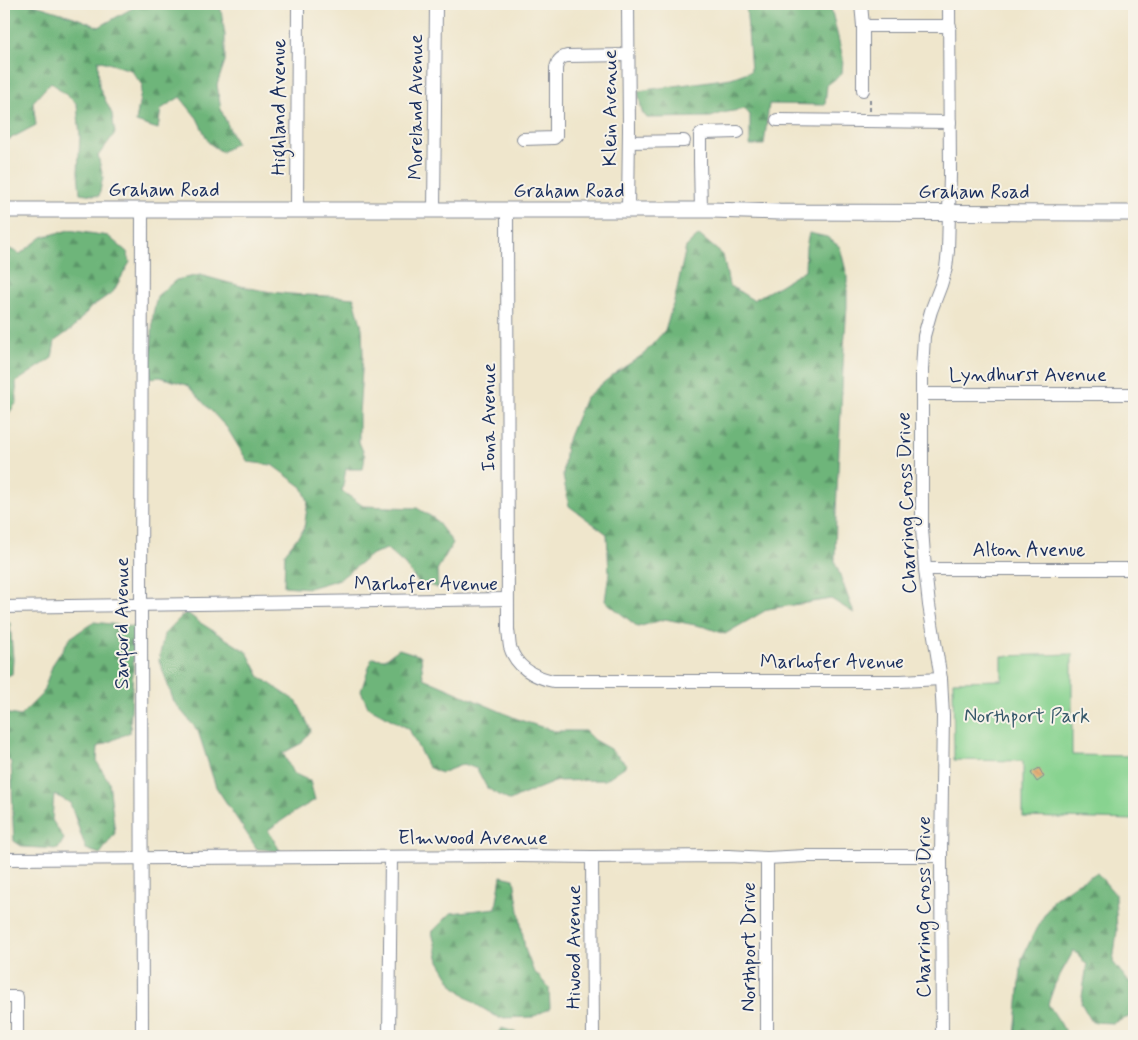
<svg xmlns="http://www.w3.org/2000/svg" width="1138" height="1040" viewBox="0 0 1138 1040" font-family="Mynerve,sans-serif">
<style>
.green{fill:#88d390;stroke:#528177}
.forest{fill:url(#forest-firs);stroke:#44726c}
.building{fill:url(#building-back-hatch)}
.lines{fill:none;stroke-linecap:round;stroke-linejoin:round}
.minor-casing{stroke:#858a95;stroke-width:14}
.major-casing{stroke:#858a95;stroke-width:17}
.path{stroke:#858a95;stroke-width:2;stroke-dasharray:4 4;stroke-linecap:butt}
.minor{stroke:#fff;stroke-width:12}
.major{stroke:#fff;stroke-width:15}
.labels{text-anchor:middle;dominant-baseline:central;stroke-width:4;stroke-linejoin:round;paint-order:stroke}
.street-label{font-size:20px;fill:#1b2f5e;stroke:#f7f3e8}
.park-label{font-size:20px;fill:#36586a;stroke:#f7f3e8}
</style>
<defs>
<pattern id="forest-firs" width="22" height="20" patternUnits="userSpaceOnUse" patternTransform="scale(1.25)"><rect width="22" height="20" fill="#6eb57a"/><path d="M5 1l3.5 6h-7zM16 11l3.5 6h-7z" fill="#5a9467"/></pattern>
<pattern id="building-back-hatch" width="6" height="6" patternUnits="userSpaceOnUse" patternTransform="scale(1.25)"><rect width="6" height="6" fill="#e4a668"/><path d="M-1 5l2 2M0 0l6 6M5-1l2 2" fill="none" stroke="#b88859"/></pattern>
</defs>
<rect width="100%" height="100%" fill="#f7f3e8"/>
<filter id="ink" filterUnits="userSpaceOnUse"><feTurbulence type="fractalNoise" baseFrequency=".02" numOctaves="2"/><feDisplacementMap in="SourceGraphic" scale="10" xChannelSelector="R" yChannelSelector="G"/><feConvolveMatrix kernelMatrix="1 2 1 2 8 2 1 2 1" color-interpolation-filters="sRGB"/></filter>
<filter id="wash" filterUnits="userSpaceOnUse"><feTurbulence type="fractalNoise" baseFrequency=".0096" numOctaves="4" result="noise"/><feDisplacementMap in="SourceGraphic" scale="20" xChannelSelector="R" yChannelSelector="G"/><feGaussianBlur stdDeviation="1.12" result="paint"/><feColorMatrix in="noise" values="0 0 0 0 0 0 0 0 0 0 0 0 0 0 0 0 0 1.4 0 .05"/><feComposite in="paint" operator="in"/></filter>
<g filter="url(#wash)">
<rect width="100%" height="100%" fill="#efe6cc"/>
<polygon class="green" points="1072,654 1072,755 1134,756 1134,820 1023,817 1023,761 954,760 953,681 1002,680 1002,656"/>
<g class="forest">
<polygon points="4,4 32,4 74,17 99,27 138,5 138,4 220,4 225,35 225,61 217,85 221,110 236,143 222,152 209,143 197,118 180,97 161,109 158,129 136,122 142,85 131,70 98,60 99,87 112,114 115,133 98,156 103,177 99,196 80,193 78,172 80,136 77,104 51,82 33,102 36,125 4,142"/>
<polygon points="746,4 830,4 843,58 842,74 827,85 825,105 769,104 764,145 750,145 750,115 745,109 722,113 711,117 647,118 642,112 638,91 731,78 751,71"/>
<polygon points="69,230 108,236 127,252 130,262 113,292 91,307 73,328 55,341 52,358 16,382 17,402 4,420 4,246 20,254 42,237"/>
<polygon points="809,233 827,237 840,247 847,275 847,307 844,347 836,511 835,562 854,613 831,599 768,609 725,634 705,627 665,619 638,627 605,601 609,573 607,534 569,506 563,476 566,444 585,398 614,374 644,354 665,330 675,298 686,247 699,235 723,255 729,285 753,300 779,286 805,270 806,247"/>
<path d="M 200,275 C 226,282 252,290 280,293 C 305,296 329,295 354,298 L 362,328 L 363,355 L 359,414 L 359,442 L 365,456 L 363,469 L 346,469 L 342,491 L 363,506 L 417,508 L 435,519 L 453,543 L 437,570 L 438,588 L 418,582 L 405,565 L 387,549 L 372,554 L 340,579 L 309,588 L 284,586 L 285,553 L 304,529 L 308,501 L 302,487 L 272,465 L 248,462 L 227,428 L 187,385 L 160,377 L 150,378 L 153,314 L 157,296 L 176,280 Z"/>
<polygon points="186,612 199,622 247,652 260,677 297,702 311,730 302,743 283,753 293,773 310,781 315,800 293,813 268,830 280,851 257,849 216,787 198,731 174,702 159,660 164,634"/>
<polygon points="4,617 10,623 13,659 12,674 4,677"/>
<path d="M 94,622 L 135,627 L 130,732 L 98,747 L 97,762 L 109,782 L 115,833 L 100,854 L 86,849 L 70,803 L 54,794 L 52,820 L 64,839 L 58,849 L 23,847 L 14,841 C 12,815 13,788 11,762 L 4,756 L 4,713 L 20,716 L 42,694 L 53,664 L 70,638 Z"/>
<polygon points="399,649 421,656 423,678 520,720 554,731 585,731 594,740 610,749 627,765 605,780 557,781 520,796 510,801 487,788 477,769 464,764 441,773 428,767 409,729 368,707 361,691 372,658 385,659"/>
<polygon points="1097,873 1115,894 1117,931 1113,962 1128,981 1134,983 1134,1015 1113,1023 1092,1022 1081,1003 1087,965 1074,950 1055,984 1048,1004 1061,1024 1067,1036 1015,1036 1022,958 1036,929 1053,900 1077,883"/>
<polygon points="501,876 514,879 525,949 533,970 549,988 550,1008 533,1017 499,1018 477,1005 454,986 439,961 432,932 451,913 496,908"/>
<polygon points="502,1028 520,1034 521,1036 495,1036"/>
</g>
<g id="blocks">
<polygon class="building" points="1039,768 1044,777 1037,782 1031,773"/>
</g>
</g>
<g filter="url(#ink)">
<use href="#blocks" fill-opacity="0" stroke="#858a95" stroke-width="1"/>
<g class="lines">
<g class="minor-casing">
<g id="minor">
<polyline points="861,4 863,26 950,26"/>
<polyline points="863,90 863,26"/>
<polyline points="777,120 950,122"/>
<path d="M 523,139 L 554,138 L 556,136 L 556,68 C 558,61 559,58 567,56 L 628,55"/>
<polyline points="629,142 684,141"/>
<polyline points="142,210 141,604 142,1036"/>
<polyline points="297,210 298,4"/>
<polyline points="434,210 436,4"/>
<polyline points="701,210 700,162 700,135 703,133 738,132"/>
<path d="M 507,211 L 508,630 C 509,635 509,642 510,647 C 516,667 534,677 553,681 L 901,681 L 941,679"/>
<polyline points="628,211 629,129 628,4"/>
<polyline points="922,394 1134,394"/>
<polyline points="925,569 1134,569"/>
<polyline points="4,607 507,599"/>
<polyline points="592,857 593,1036"/>
<polyline points="4,859 517,856 592,857 729,856 767,858 805,856 941,856"/>
<polyline points="4,997 17,997 17,1036"/>
<polyline points="389,1036 391,858"/>
<polyline points="767,1036 767,858"/>
<polyline points="942,1036 941,856 943,716 941,679 929,605 925,569 922,528 922,370 924,336 931,311 941,285 946,268 948,251 950,175 949,4"/>
</g>
</g>
<g class="major-casing">
<polyline id="major" points="4,210 712,210 779,212 1134,213"/>
</g>
<polyline class="path" points="870,111 870,98"/>
<use href="#minor" class="minor"/>
<use href="#major" class="major"/>
</g>
</g>
<g class="labels">
<g class="street-label">
<text transform="translate(279 107) rotate(-90)">Highland Avenue</text>
<text transform="translate(416 107) rotate(-90)">Moreland Avenue</text>
<text transform="translate(610 108) rotate(-90)">Klein Avenue</text>
<text x="164" y="190">Graham Road</text>
<text x="569" y="191">Graham Road</text>
<text x="974" y="192">Graham Road</text>
<text x="1028" y="375">Lyndhurst Avenue</text>
<text transform="translate(489 417) rotate(-90)">Iona Avenue</text>
<text transform="translate(907 503) rotate(-92)">Charring Cross Drive</text>
<text x="1029" y="550">Alton Avenue</text>
<text x="426" y="584">Marhofer Avenue</text>
<text transform="translate(122 623) rotate(-90)">Sanford Avenue</text>
<text x="832" y="662">Marhofer Avenue</text>
<text x="473" y="838">Elmwood Avenue</text>
<text transform="translate(924 907) rotate(-90)">Charring Cross Drive</text>
<text transform="translate(574 947) rotate(-90)">Hiwood Avenue</text>
<text transform="translate(749 947) rotate(-90)">Northport Drive</text>
</g>
<g class="park-label">
<text x="1027" y="716">Northport Park</text>
</g>
</g>
<rect width="1138" height="1040" fill="none" stroke="#f7f3e8" stroke-width="20"/>
</svg>
